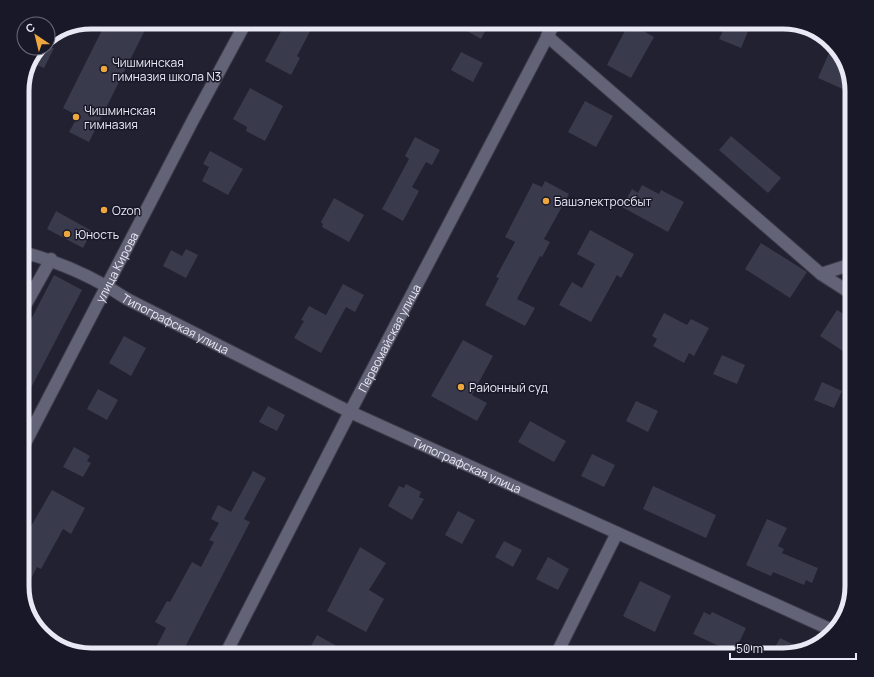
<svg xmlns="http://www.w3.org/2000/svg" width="874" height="677" viewBox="0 0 874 677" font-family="Manrope,sans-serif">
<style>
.building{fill:#393a4c}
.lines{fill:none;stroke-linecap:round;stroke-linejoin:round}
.minor-casing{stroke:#3c3b49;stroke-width:14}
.minor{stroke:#626377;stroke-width:12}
.poi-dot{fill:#eea73d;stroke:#181828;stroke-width:1.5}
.labels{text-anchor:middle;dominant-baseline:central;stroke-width:3;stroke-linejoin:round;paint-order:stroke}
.poi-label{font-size:12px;fill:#e8e9f4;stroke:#181828;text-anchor:start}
.street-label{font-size:12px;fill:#e8e9f4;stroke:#181828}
.rim{fill:none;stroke:#e8e9f4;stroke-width:5}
</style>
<rect width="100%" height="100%" fill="#212132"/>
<g class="building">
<polygon points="106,22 149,22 89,142 69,132 78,116 63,108"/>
<polygon points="286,22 315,22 297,56 300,58 291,75 265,61"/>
<polygon points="472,22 490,22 481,39 467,31"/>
<polygon points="727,22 752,22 741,48 719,39"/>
<polygon points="629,23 654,37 631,78 607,65"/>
<polygon points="39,48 54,48 44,68 29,61"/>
<polygon points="461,52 483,63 473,82 451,70"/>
<polygon points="829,53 845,61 849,80 845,90 818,78"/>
<polygon points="250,88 283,106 265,141 246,131 247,127 233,119"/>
<polygon points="585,101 613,116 596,147 568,132"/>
<polygon points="731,136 781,178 768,193 719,150"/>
<polygon points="415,137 440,150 432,165 426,162 412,187 419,191 403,221 382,209 409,159 405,156"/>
<polygon points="210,151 243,169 228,195 202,181 209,167 203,164"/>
<polygon points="545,181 569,194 544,239 550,242 542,257 540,256 517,299 535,308 525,326 485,305 499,278 496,277 515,242 505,237 533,183 542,187"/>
<polygon points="642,185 659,194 661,190 684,202 668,232 622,207 632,189 638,193"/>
<polygon points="334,198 364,215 349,242 322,227 323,224 321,222"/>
<polygon points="56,211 92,231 83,248 47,229"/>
<polygon points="590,230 634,254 621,278 617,275 591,322 559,305 572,282 582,288 595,264 577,254"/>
<polygon points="761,243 807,272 790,298 745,269"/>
<polygon points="186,249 198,255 186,278 163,266 171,250 182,256"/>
<polygon points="54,275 82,290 22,405 22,337"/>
<polygon points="343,284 364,295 355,312 346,307 321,353 294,338 304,321 301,320 309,306 326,315"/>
<polygon points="837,310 852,319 852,357 820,336"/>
<polygon points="664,313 687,325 691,319 709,328 694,356 689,353 684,363 653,346 657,339 652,336"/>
<polygon points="124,336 146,348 131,376 109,363"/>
<polygon points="463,340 493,356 472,395 487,403 477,421 431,396"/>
<polygon points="722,355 745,365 737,384 713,374"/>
<polygon points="822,382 842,391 834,408 814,400"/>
<polygon points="98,389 118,400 107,420 87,409"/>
<polygon points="636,401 658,411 648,432 626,421"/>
<polygon points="268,406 285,415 277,431 259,422"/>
<polygon points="530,421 566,441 554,462 518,442"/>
<polygon points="74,447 90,456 87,461 91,463 83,477 63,467"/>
<polygon points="592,454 615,465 604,487 581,476"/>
<polygon points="253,471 266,478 244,519 250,522 181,655 152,655 166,628 155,622 167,601 170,602 192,562 201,567 214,542 209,540 219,523 211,519 218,505 231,512"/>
<polygon points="406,484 421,492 419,497 424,499 412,520 388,506 399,486 404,488"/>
<polygon points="653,486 716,515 706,538 643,509"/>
<polygon points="52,490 85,508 71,534 63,529 41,569 37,567 23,594 22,542"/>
<polygon points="458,511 475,520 462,544 445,535"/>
<polygon points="767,519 787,528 778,546 784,549 782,553 818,568 812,583 806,580 804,585 773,572 771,576 746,565"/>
<polygon points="504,541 522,550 513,567 495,557"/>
<polygon points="360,547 386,563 369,590 384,599 366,632 327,611"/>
<polygon points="548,557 569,569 558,590 536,579"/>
<polygon points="640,581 671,596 655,632 623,616"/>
<polygon points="704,612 710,615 712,612 746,628 734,653 693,634"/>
<polygon points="317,635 353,655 306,655"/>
<polygon points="780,638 805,650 783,655 771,655"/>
</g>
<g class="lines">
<g class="minor-casing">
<g id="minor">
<polyline points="547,36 821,274 852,294"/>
<path id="s1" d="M 22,252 C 60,262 94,277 127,299 L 350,412 L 834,631"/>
<polyline points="821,274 852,264"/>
<polyline points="22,311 51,259"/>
<path id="s2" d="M 22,449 L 193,120 L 246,22"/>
<path id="s3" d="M 225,655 L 350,412 L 555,22"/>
<polyline points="556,655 617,533"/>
</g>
</g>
<use href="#minor" class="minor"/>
</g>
<g class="poi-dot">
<circle cx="104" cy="69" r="4"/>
<circle cx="76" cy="117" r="4"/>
<circle cx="546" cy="201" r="4"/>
<circle cx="104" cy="210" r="4"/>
<circle cx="67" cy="234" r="4"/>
<circle cx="461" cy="387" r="4"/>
</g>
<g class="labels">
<g class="poi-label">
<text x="112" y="62">Чишминская<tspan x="112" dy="14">гимназия школа N3</tspan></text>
<text x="84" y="110">Чишминская<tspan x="84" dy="14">гимназия</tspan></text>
<text x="554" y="201">Башэлектросбыт</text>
<text x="112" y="210">Ozon</text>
<text x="75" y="234">Юность</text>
<text x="469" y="387">Районный суд</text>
</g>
<g class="street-label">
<text stroke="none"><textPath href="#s2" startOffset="205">улица Кирова</textPath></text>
<text stroke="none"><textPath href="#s1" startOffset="170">Типографская улица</textPath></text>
<text stroke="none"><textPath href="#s3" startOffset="357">Первомайская улица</textPath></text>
<text stroke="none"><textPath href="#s1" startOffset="494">Типографская улица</textPath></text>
</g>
</g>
<path d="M0 0H874V677H0ZM91 29H783A62 62 0 0 1 845 91V586A62 62 0 0 1 783 648H91A62 62 0 0 1 29 586V91A62 62 0 0 1 91 29Z" fill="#181828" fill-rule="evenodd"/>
<path class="rim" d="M91 29H783A62 62 0 0 1 845 91V586A62 62 0 0 1 783 648H91A62 62 0 0 1 29 586V91A62 62 0 0 1 91 29Z"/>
<g transform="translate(36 36) rotate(325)"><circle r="19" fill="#181828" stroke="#6b6c7a"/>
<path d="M0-3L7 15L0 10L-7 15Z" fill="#eea73d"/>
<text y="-6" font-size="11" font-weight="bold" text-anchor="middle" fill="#e8e9f4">С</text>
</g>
<path d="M730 653v6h126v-6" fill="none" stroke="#e8e9f4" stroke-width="2"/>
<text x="736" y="653" font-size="12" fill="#e8e9f4" stroke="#181828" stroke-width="3" paint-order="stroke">50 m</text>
</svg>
